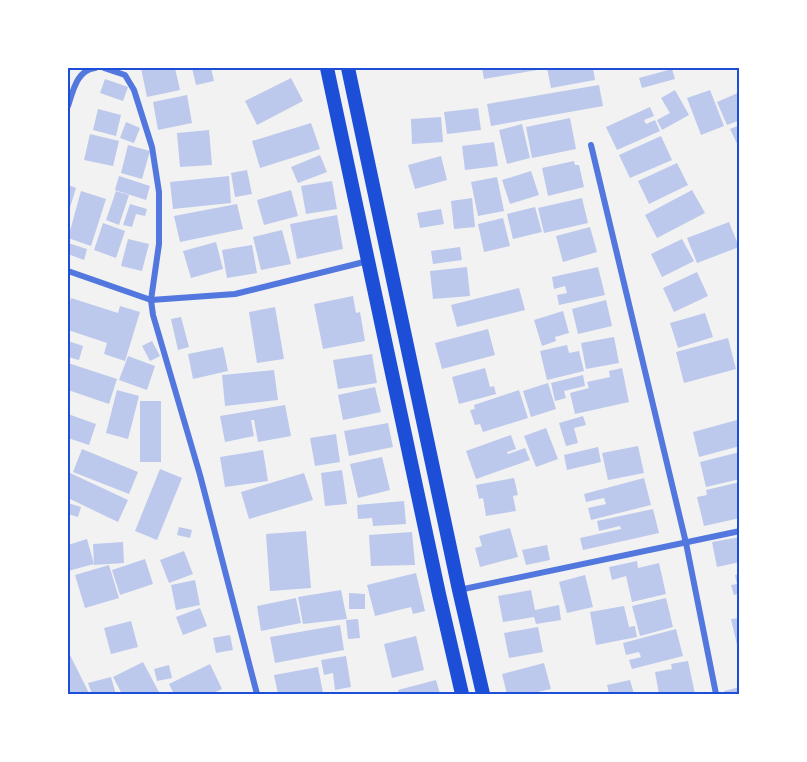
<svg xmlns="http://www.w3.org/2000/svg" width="807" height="762" viewBox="0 0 807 762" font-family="'Exo 2',sans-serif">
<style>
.building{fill:#bdc9ec}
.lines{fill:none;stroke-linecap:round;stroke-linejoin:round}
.minor{stroke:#5277de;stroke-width:6}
.primary{stroke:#1d4ed8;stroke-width:14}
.neatline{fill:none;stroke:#1d4ed8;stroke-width:2}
</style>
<rect width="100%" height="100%" fill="#f2f2f2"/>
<g class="building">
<polygon points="141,68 175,68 180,90 147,97"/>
<polygon points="192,68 211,68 214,81 196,85"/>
<polygon points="482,68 543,68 543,69 484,79"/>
<polygon points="547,68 593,68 595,80 551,88"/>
<polygon points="672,69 675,79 642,88 639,78"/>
<polygon points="291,78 303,101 257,125 245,101"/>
<polygon points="105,79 128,87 123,101 100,93"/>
<polygon points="599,85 603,106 491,126 487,104"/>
<polygon points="675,90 689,115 662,130 657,120 670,113 661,98"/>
<polygon points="710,90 724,126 701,135 687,98"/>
<polygon points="740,92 740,120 727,125 717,102"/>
<polygon points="187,95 192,123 158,130 153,102"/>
<polygon points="650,107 654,116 644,120 646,124 655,120 660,131 617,150 606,127"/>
<polygon points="478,108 481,130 447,134 444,112"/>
<polygon points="98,109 121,115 116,136 93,130"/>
<polygon points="441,117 443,142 412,144 411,119"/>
<polygon points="570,118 576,149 532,158 526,127"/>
<polygon points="126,122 140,128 134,143 120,138"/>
<polygon points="311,123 320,149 260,168 252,141"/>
<polygon points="522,124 530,158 507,164 499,130"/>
<polygon points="740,125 740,150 730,129"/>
<polygon points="209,130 212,165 180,167 177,133"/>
<polygon points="90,134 119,141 113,166 84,160"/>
<polygon points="661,136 672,160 630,178 619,155"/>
<polygon points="494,142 498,166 465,170 462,146"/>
<polygon points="128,145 150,151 142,179 121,173"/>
<polygon points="320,155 327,172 298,183 291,167"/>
<polygon points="441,156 447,180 415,189 408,165"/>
<polygon points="574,161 575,165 579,165 584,187 548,196 542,168"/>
<polygon points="677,163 688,185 649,204 638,181"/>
<polygon points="247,170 252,194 235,197 231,173"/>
<polygon points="531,171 539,195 510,204 502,180"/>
<polygon points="119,176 150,186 146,200 115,190"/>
<polygon points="229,176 231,203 173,209 170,182"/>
<polygon points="497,177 504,211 478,216 471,182"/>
<polygon points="332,181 337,209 306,214 301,186"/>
<polygon points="68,185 76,188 68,214"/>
<polygon points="291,190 298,216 264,225 257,200"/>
<polygon points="692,190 705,213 657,238 645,215"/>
<polygon points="81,191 106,199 91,246 68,238"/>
<polygon points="116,191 129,195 119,225 106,220"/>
<polygon points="472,198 475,227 454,229 451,201"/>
<polygon points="582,198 588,223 544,233 538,208"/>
<polygon points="130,204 147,209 145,216 136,214 132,227 123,225"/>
<polygon points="237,204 243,229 180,242 174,216"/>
<polygon points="535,207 542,232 513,239 507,214"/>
<polygon points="441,209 444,224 420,228 417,213"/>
<polygon points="337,215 343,249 297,259 290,224"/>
<polygon points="503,218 510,246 484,252 478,224"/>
<polygon points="729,222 739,247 697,263 687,238"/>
<polygon points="103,223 125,231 116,258 94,250"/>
<polygon points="590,227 597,252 563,262 556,236"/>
<polygon points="282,230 291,264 261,270 253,237"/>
<polygon points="128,239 149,244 142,271 121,266"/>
<polygon points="682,239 694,261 662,277 651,254"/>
<polygon points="216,242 223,269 191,278 183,251"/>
<polygon points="68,243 87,249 84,260 68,254"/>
<polygon points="252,245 257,273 227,278 222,250"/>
<polygon points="460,247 462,260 433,264 431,251"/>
<polygon points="467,267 470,296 433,299 430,271"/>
<polygon points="598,267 605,295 559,305 557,295 567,293 565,286 554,289 552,277"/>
<polygon points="697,272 708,296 674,312 663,288"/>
<polygon points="519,288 525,310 457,327 451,305"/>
<polygon points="353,296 356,313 360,312 365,341 323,349 314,304"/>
<polygon points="71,298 118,313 120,306 140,312 125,361 104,354 107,343 68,330 68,309"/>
<polygon points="606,300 612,326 578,334 572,309"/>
<polygon points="275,307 284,359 257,363 249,312"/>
<polygon points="563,311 569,333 555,337 556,341 542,346 534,320"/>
<polygon points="705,313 713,337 678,348 670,323"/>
<polygon points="181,317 189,347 178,350 171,319"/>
<polygon points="488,329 495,355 442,369 435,343"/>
<polygon points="614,337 619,363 586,369 581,343"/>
<polygon points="728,338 736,369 684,383 676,352"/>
<polygon points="68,341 83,346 79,360 68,357"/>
<polygon points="152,341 160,356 150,361 142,346"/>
<polygon points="567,345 569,353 579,351 584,371 547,380 540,351"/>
<polygon points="223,347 228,371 193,379 188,354"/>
<polygon points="372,354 377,383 338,389 333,360"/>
<polygon points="128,356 155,366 147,390 119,380"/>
<polygon points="68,363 117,379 109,404 68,390"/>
<polygon points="485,368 490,387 494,386 496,394 459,404 452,377"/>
<polygon points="622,368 629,402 575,414 570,393 589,388 587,382 610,377 609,371"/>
<polygon points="274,370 278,400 225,406 222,375"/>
<polygon points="583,375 585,386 564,391 566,398 555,401 551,383"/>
<polygon points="548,383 556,409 531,417 523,391"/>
<polygon points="375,387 381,412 343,420 338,395"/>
<polygon points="117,390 139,396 128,439 106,433"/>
<polygon points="519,390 528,418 483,432 480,424 475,425 470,410 475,409 474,405"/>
<rect x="140" y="401" width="21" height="61"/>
<polygon points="285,405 291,436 258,442 254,420 251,420 254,436 225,442 220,416"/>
<polygon points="68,414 96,424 89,445 68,438"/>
<polygon points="583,416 586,425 574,428 578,443 566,446 559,423"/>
<polygon points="737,420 740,429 740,446 699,457 693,432"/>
<polygon points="388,423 393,447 349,456 344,431"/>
<polygon points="546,428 558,459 536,467 524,436"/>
<polygon points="336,434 340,462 315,466 310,438"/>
<polygon points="511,435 516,449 507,452 508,454 525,448 530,460 476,479 466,451"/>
<polygon points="638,446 644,473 608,480 602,453"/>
<polygon points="598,447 601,462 567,470 564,455"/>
<polygon points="82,449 138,472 129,494 73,472"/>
<polygon points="263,450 268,481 225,487 220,457"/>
<polygon points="740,452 740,479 706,487 700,462"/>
<polygon points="382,457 390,490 358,498 350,464"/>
<polygon points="160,469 182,478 157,540 135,531"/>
<polygon points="342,470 347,504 325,506 321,473"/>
<polygon points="70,473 128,500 118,522 68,498 68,477"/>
<polygon points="304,473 313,500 249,519 241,492"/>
<polygon points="514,478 518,495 513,496 516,511 486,516 483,498 479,499 476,485"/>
<polygon points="644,478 651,505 591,520 588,508 606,504 604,498 586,502 584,494"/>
<polygon points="740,482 740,518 704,526 697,497 707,495 706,490"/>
<polygon points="404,501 406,524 373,526 372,518 358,519 357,505"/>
<polygon points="68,503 81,507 78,517 68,514"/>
<polygon points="653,509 659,533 583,550 580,538 621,529 620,526 599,531 597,521"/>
<polygon points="179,527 192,530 190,538 177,535"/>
<polygon points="510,528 518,557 480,567 475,548 482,546 479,536"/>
<polygon points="306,531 311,588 270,591 266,534"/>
<polygon points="412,532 415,565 371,566 369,535"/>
<polygon points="740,537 740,562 717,567 712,542"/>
<polygon points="87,539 94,564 68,571 68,545"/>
<polygon points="123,542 124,563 94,565 93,544"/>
<polygon points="547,545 550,560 526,565 522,550"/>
<polygon points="184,551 193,574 169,583 160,560"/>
<polygon points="145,559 153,584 120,595 112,570"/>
<polygon points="637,561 638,568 659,563 666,594 632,602 626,576 612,580 609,567"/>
<polygon points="109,565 119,598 85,608 75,575"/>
<polygon points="416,573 425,611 413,614 411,607 375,616 367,585"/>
<polygon points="740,574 740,593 734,595 731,585 737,584 735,575"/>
<polygon points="585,575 593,607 567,613 559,582"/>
<polygon points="195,580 200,605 176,610 171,585"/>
<polygon points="341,590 347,619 303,624 298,597"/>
<polygon points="531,590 535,610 559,605 561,620 536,624 534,617 503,622 498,596"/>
<polygon points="349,593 365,594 365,609 349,609"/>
<polygon points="296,598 301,623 261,631 257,606"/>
<polygon points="666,598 673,627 640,636 632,606"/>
<polygon points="624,606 629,627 635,626 637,637 596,645 590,612"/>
<polygon points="200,608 207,626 183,635 176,617"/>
<polygon points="740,618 740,644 737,645 731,619"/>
<polygon points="358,619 360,638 348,639 346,620"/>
<polygon points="131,621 138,647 111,654 104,628"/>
<polygon points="340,625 344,650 275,663 270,637"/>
<polygon points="538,627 543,652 509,658 504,633"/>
<polygon points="676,629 683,656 632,669 629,660 641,657 639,652 626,655 623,643"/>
<polygon points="230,635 233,650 216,653 213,638"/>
<polygon points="416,636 424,670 392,678 384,644"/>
<polygon points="68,651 89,693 86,694 68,694"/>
<polygon points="346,656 351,687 335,690 333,673 324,675 321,660"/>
<polygon points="688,661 695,694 659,694 655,672 672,669 671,664"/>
<polygon points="143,662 160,694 145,694 144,692 139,694 122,694 113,677"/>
<polygon points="544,663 551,689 529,694 507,694 502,674"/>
<polygon points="210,664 222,689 211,694 174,694 169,684"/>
<polygon points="169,665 172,678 157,681 154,669"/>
<polygon points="318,667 323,693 278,694 274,675"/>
<polygon points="111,677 116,694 92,694 88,683"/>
<polygon points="436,680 440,694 399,694 398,690"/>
<polygon points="630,680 634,694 609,694 607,685"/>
<polygon points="740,687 740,694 725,694 724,691"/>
</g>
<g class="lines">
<g class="minor">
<polyline points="104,68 125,75 134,90 152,147 159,192 159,244 151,300 153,315 200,475 257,694"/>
<path d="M 68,106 C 73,91 77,70 95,68"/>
<polyline points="591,145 686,543 716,694"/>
<polyline points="68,271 151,300 235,294 368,261"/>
<polyline points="459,590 740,531"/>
</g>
<g class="primary">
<polyline points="327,68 439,594 462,694"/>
<polyline points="348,68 459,590 483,694"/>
</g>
</g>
<rect width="807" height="762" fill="none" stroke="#ffffff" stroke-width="138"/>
<rect x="69" y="69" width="669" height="624" class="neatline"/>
</svg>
